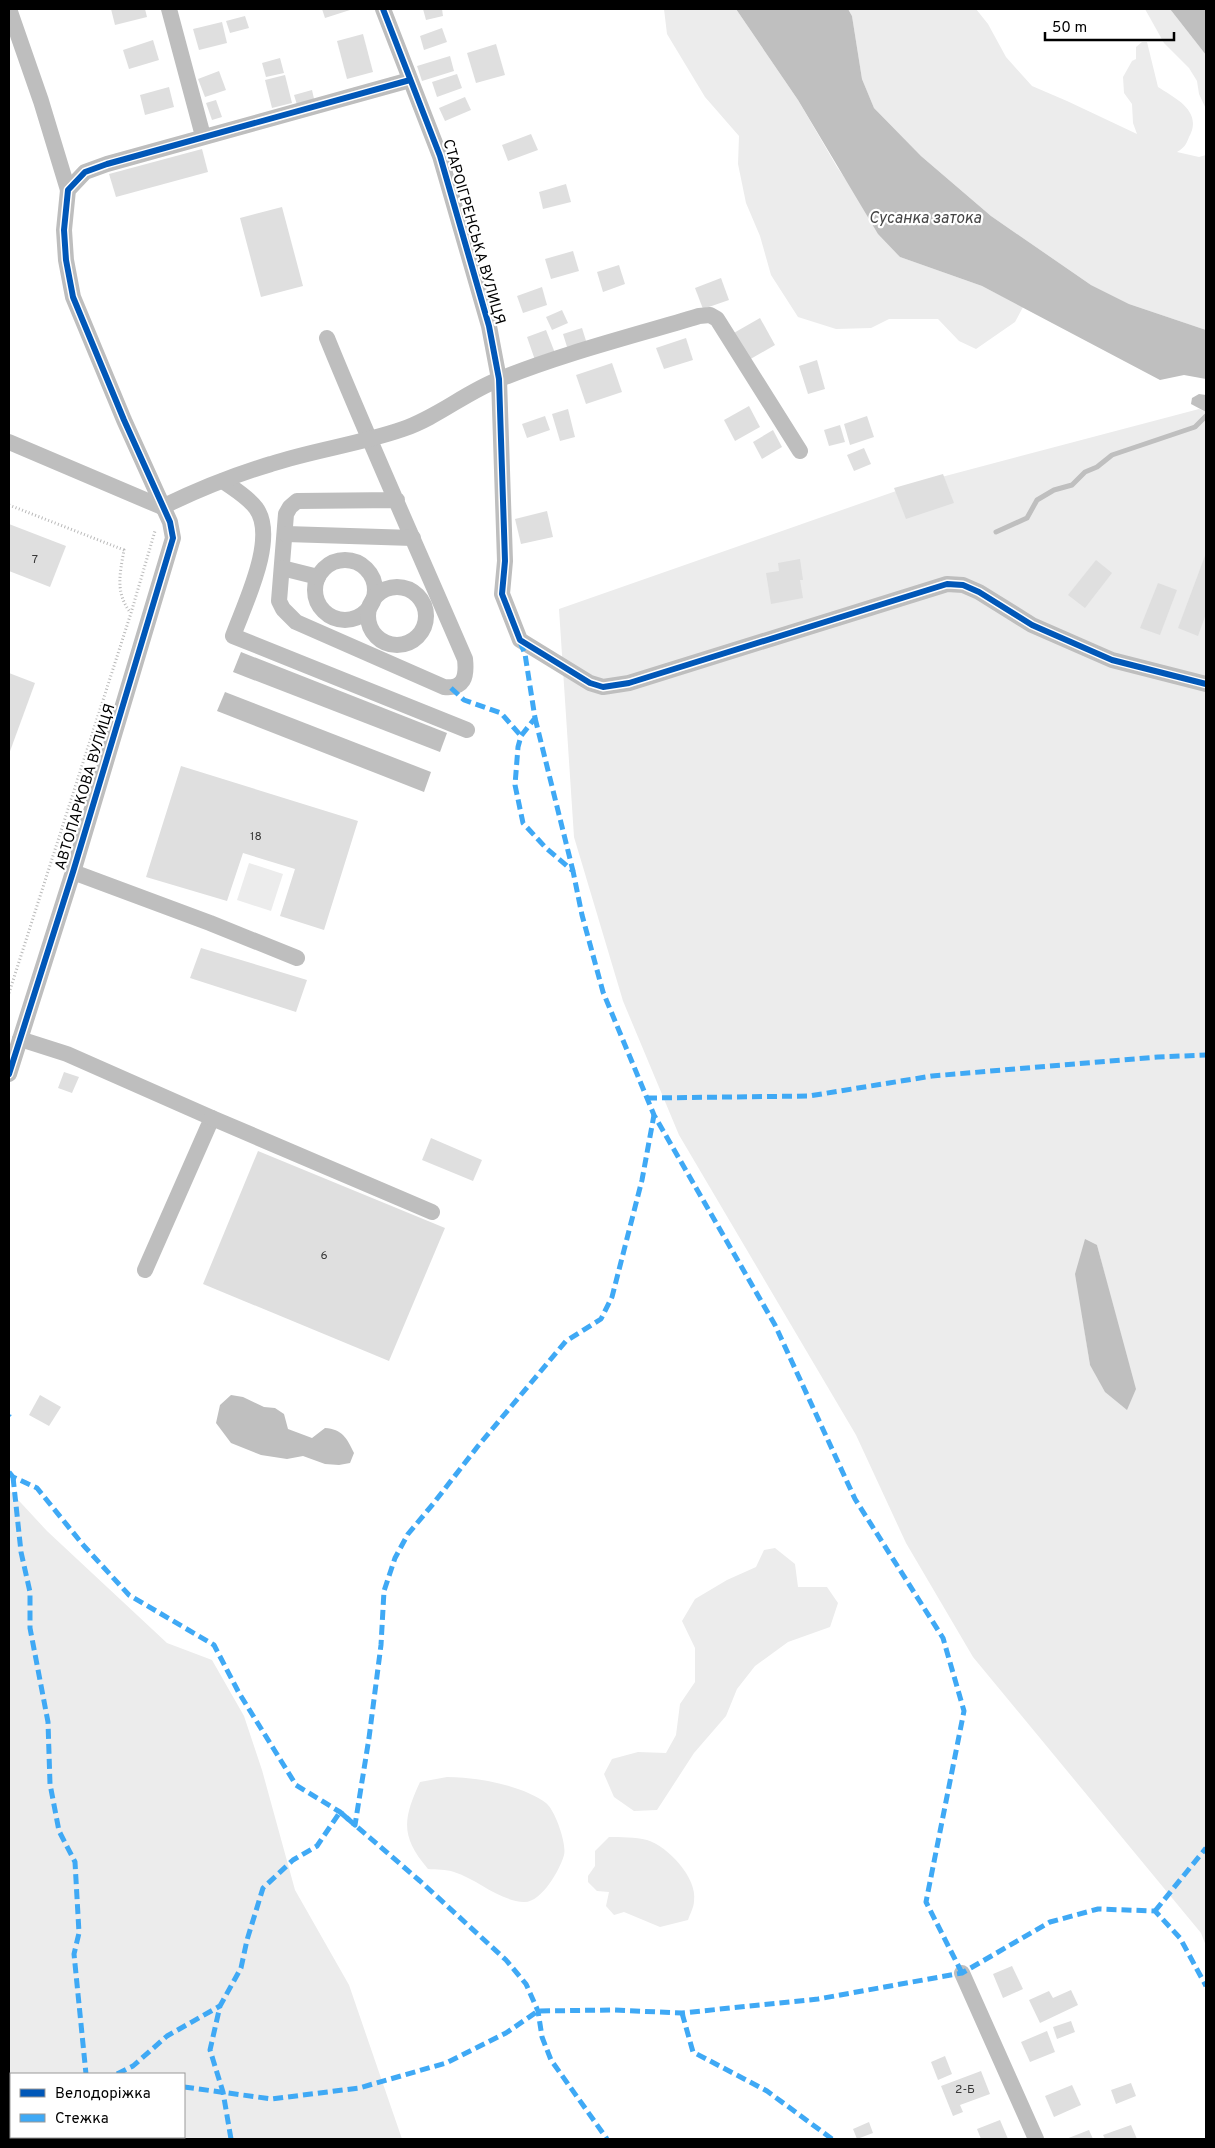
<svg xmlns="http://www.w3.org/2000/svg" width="1215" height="2148" viewBox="0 0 1215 2148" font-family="Overpass,sans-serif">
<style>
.green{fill:#ececec;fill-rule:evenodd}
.water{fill:#bfbfbf}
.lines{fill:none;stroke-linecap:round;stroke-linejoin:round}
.stream{stroke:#bfbfbf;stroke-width:5}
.building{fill:#dfdfdf}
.path{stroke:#b9b9b9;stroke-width:3;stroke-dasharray:1 2.5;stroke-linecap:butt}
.minor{stroke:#bebebe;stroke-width:16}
.quiet{stroke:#3fa9f5;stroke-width:5;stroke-dasharray:10 5;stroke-linecap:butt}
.cycleway-casing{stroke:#fff;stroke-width:9}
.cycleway{stroke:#0057b8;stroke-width:6}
.labels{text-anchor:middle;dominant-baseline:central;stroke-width:4.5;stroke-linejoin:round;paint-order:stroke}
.number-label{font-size:12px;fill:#383838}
.street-label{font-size:15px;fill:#000;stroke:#fff}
.water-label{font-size:16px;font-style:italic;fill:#444;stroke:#fff}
</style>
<rect width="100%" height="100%" fill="#fff"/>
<g class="green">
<polygon points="664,9 736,9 798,100 837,167 900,257 982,286 1023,307 1015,322 976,349 959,341 938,319 889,319 871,328 836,329 798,317 771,275 760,236 746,203 738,164 739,136 705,97 667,34"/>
<path d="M 848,9 L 976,9 L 988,24 L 1006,57 L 1032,86 L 1067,101 L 1137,134 L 1133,123 L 1132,104 L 1124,93 L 1123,77 L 1132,61 L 1136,59 L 1136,47 L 1142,42 L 1147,42 L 1158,87 C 1177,99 1203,112 1189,137 C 1186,145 1184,148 1177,152 L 1199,157 L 1206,155 L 1206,330 L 1129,304 L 1091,285 L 991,216 L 921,156 L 874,108 L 862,79 L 852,16 Z"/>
<polygon points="1145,9 1170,9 1206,55 1206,109 1199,94 1197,81 1189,68 1164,43"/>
<path d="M 1199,409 L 1206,412 L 1206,1946 L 1201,1933 L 973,1657 L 906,1543 L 856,1435 L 679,1135 L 623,1001 L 574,837 L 559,609 L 919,483 ZM 1097,1245 L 1123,1346 L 1090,1365 L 1083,1320 Z"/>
<polygon points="249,863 283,874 271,911 237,900"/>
<path d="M 9,1490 L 47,1531 L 167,1643 L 212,1660 L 244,1716 L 262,1770 L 295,1890 L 349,1985 L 402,2139 L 9,2139 ZM 11,2074 L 184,2074 L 184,2137 L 11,2137 Z"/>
<polygon points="775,1548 795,1564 798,1587 827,1587 838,1603 830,1627 788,1642 755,1666 737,1689 726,1716 694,1753 657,1810 634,1811 614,1797 604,1774 612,1759 638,1752 666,1753 676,1735 680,1704 695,1682 695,1648 682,1621 695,1599 727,1580 756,1567 764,1550"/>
<path d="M 447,1777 C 476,1777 522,1785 546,1803 C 555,1810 567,1844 564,1855 C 560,1870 541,1903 524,1902 C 497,1900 479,1880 454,1872 C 446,1869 436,1870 428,1869 C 400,1836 403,1819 420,1782 Z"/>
<path d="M 609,1837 C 621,1837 635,1837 647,1840 C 668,1846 698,1879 694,1901 C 694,1907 690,1914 688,1920 L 660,1927 L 624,1912 L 614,1915 L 606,1906 L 609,1892 L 597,1891 L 588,1882 L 588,1876 L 595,1866 L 595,1851 Z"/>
</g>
<g class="water">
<polygon points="736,9 848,9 852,16 862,79 874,108 921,156 991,216 1091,285 1129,304 1206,330 1206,379 1184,375 1160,380 982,286 900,257 878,234 798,100"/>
<polygon points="1170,9 1206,9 1206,55"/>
<polygon points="1199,394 1206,395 1206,412 1191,404 1192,398"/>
<polygon points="241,652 447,733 440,752 233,672"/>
<polygon points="225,692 431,772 424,792 217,711"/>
<polygon points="1085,1239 1097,1245 1136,1389 1127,1410 1105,1392 1090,1365 1075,1274"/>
<path d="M 231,1395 L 243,1397 L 264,1407 L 275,1408 L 284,1414 L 288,1429 L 312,1438 L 325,1428 C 342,1429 347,1438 354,1453 L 350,1463 L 339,1465 L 325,1464 L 303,1456 L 287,1459 L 261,1455 L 231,1443 L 216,1423 L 220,1405 Z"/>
</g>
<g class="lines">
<polyline class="stream" points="996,532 1027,518 1037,500 1054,490 1072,485 1085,472 1097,467 1112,455 1195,427 1206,416"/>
</g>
<g class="building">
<polygon points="111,9 145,9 147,17 115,25"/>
<polygon points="322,9 350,9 350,10 325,18"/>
<polygon points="423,9 442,9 443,16 426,20"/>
<polygon points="245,16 249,28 230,33 226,21"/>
<polygon points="222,22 227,43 199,50 193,29"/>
<polygon points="442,28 447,42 424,50 420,36"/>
<polygon points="363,34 373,72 347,79 337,41"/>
<polygon points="153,40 159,60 129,69 123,50"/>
<polygon points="496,44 505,75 476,83 467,53"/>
<polygon points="450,56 454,71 422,81 417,66"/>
<polygon points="280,58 284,73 266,77 262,63"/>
<polygon points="219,71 226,90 205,97 198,79"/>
<polygon points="457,74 462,88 437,97 432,82"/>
<polygon points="285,75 292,103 272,108 265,80"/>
<polygon points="169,87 174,107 145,115 140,95"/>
<polygon points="312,90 315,103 298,108 294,95"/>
<polygon points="465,97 471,110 445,121 439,108"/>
<polygon points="216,100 222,117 212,120 206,103"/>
<polygon points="531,134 538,150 508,161 502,145"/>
<polygon points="202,149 208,172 116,197 109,174"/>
<polygon points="566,184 571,202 543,209 539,192"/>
<polygon points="282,207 303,286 261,297 240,218"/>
<polygon points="573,251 579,271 551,279 545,259"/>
<polygon points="619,265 625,284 603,292 597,272"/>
<polygon points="721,278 729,300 703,309 695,288"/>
<polygon points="542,287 547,305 523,313 517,296"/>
<polygon points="562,310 568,323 552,330 546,317"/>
<polygon points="760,318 775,345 747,361 732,334"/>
<polygon points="582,328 587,344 568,350 563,334"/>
<polygon points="546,330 555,353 535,360 527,337"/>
<polygon points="686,338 693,360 664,369 656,348"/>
<polygon points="817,360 825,389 808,394 799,366"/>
<polygon points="612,363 622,392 586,404 576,375"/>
<polygon points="749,406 760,427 735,441 724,420"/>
<polygon points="568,409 575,437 560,441 552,414"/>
<polygon points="545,416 550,430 527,438 522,424"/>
<polygon points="867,416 874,437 850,445 844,424"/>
<polygon points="840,425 845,442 829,446 824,430"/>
<polygon points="773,430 782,447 762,459 753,442"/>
<polygon points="864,448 871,464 854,471 847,455"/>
<polygon points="943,474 954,503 906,519 894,488"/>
<polygon points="547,511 553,537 521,544 515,519"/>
<polygon points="9,524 66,546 50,587 9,571"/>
<polygon points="1206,553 1206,614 1198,636 1178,628"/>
<polygon points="800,559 803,580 800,580 803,598 771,604 766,573 779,571 778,563"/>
<polygon points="1096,560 1112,573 1085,608 1068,595"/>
<polygon points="1158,583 1177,590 1160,635 1140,628"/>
<polygon points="9,673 35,683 9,754"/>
<polygon points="181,766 358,821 324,930 280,916 295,869 243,853 227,901 146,877"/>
<polygon points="201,948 307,980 296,1012 190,978"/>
<polygon points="64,1072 79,1077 72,1093 58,1088"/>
<polygon points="431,1138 482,1160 473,1181 422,1160"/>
<polygon points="258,1151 445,1228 389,1361 203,1284"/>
<polygon points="40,1395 61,1407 49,1426 29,1415"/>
<polygon points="1012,1966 1023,1989 1003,1998 993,1974"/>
<polygon points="1071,1990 1078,2005 1040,2023 1029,2000 1049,1991 1053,1998"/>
<polygon points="1071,2021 1075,2032 1057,2039 1053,2027"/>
<polygon points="1047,2031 1055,2052 1030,2062 1021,2042"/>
<polygon points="945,2056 952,2074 938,2080 931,2062"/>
<polygon points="981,2071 990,2094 960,2105 963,2112 953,2116 941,2086"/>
<polygon points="1131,2083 1136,2096 1116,2104 1111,2090"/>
<polygon points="1072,2085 1081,2105 1054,2117 1045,2096"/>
<polygon points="1000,2120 1008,2139 981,2139 977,2129"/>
<polygon points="869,2122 873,2133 857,2139 853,2129"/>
<polygon points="1131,2125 1137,2139 1105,2139 1103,2135"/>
<polygon points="1089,2130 1093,2139 1066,2139"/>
</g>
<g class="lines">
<g class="path">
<path d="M 9,505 L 124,550 C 120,573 115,592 130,612"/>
<polyline points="9,993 131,613 155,531"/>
</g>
<g class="minor">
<polyline points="9,9 41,101 68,190"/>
<polyline points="169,9 203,136"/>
<polyline points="383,9 440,156 489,326 499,379 505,561 502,594 520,640 590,683 603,687 629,683 947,584 963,585 979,592 1032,625 1112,660 1206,684"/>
<path d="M 327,338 C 371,446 419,552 465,659 C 467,677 464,689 444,687 L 296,622 L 283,609 L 279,601 L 286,514 L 290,507 L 297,501 L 397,500"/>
<polyline points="9,442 162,507"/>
<path d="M 223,481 C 234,489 248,497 256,508 C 278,538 244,605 233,636 L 467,730"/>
<path d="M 162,507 C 197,490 234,475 271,464 C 314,450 360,444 403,429 C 438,417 466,392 500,379 C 564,353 633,336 699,316 L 710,315 L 717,319 L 800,451"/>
<polyline points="286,534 413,538"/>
<circle cx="345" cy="590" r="30"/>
<polyline points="282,568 318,577"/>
<circle cx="397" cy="616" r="29"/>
<polyline points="73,872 210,923 297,958"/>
<polyline points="20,1039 67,1054 212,1118 145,1270"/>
<polyline points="9,1074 73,872 173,538 170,522 124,420 73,297 66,260 64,230 68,190 85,172 107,164 410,80"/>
<polyline points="212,1118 432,1212"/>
<polyline points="962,1973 1036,2139"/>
</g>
<g class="quiet">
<polyline points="520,642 525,654 535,718 521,736 518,747 515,785 523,823 546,848 573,871 582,915 603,992 654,1115 775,1325 855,1499 943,1638 964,1711 926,1902 962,1973"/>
<polyline points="451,688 464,700 501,713 521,736"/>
<polyline points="535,718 573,871"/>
<polyline points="647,1098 809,1096 932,1076 1158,1057 1206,1055"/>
<polyline points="9,1416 10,1417"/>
<polyline points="9,1472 13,1477 37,1488 84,1546 129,1595 214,1645 239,1693 296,1785 340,1812 420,1881 506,1960 526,1984 538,2011 542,2037 551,2060 607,2139"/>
<polyline points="13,1477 21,1552 30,1592 30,1628 48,1722 50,1784 59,1831 75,1862 79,1933 74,1954 86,2074"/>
<polyline points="1155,1911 1206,1848"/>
<polyline points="682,2013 693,2052 767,2091 832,2139"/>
<polyline points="117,2074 133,2066 167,2036 220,2006"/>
<polyline points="184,2087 272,2099 359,2088 446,2063 506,2033 538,2011 613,2010 682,2013 818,1999 962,1973 1050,1922 1098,1909 1155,1911 1180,1938 1206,1986"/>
<polyline points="9,2102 11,2104"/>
<polyline points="46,2137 49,2139"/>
<polyline points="77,2139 77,2137"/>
<polyline points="231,2139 223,2092 210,2050 220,2006 241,1968 247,1940 263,1888 293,1860 317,1846 340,1812 355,1825 369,1738 381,1645 384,1591 395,1558 408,1534 433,1504 478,1446 566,1341 601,1319 612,1297 642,1180 654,1115"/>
</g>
<g class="cycleway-casing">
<g id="cycleway">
<polyline points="383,9 440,156 489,326 499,379 505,561 502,594 520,640 590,683 603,687 629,683 947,584 963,585 979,592 1032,625 1112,660 1206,684"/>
<polyline points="9,1074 73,872 173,538 170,522 124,420 73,297 66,260 64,230 68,190 85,172 107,164 410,80"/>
</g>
</g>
<use href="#cycleway" class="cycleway"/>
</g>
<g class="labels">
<g class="number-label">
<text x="35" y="560">7</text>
<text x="256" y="837">18</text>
<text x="324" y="1256">6</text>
<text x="965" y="2090">2-Б</text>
</g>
<g class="street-label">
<text transform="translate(473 232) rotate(74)">СТАРОІГРЕНСЬКА ВУЛИЦЯ</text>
<text transform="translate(86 787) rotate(-73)">АВТОПАРКОВА ВУЛИЦЯ</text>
</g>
<g class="water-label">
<text x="925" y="219">Сусанка затока</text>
</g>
</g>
<rect width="1215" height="2148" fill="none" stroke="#000000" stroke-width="20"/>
<rect x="10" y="2073" width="175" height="65" fill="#ffffff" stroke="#999999"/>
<rect x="20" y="2089" width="25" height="8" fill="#0057b8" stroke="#999999"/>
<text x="55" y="2098" font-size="15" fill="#000000">Велодоріжка</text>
<rect x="20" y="2114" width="25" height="8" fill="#3fa9f5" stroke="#999999"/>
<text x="55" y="2123" font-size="15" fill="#000000">Стежка</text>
<path d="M1045 32v8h129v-8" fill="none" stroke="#000000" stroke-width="2.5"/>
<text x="1052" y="32" font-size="15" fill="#000000" stroke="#ffffff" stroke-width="4" paint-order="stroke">50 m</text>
</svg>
